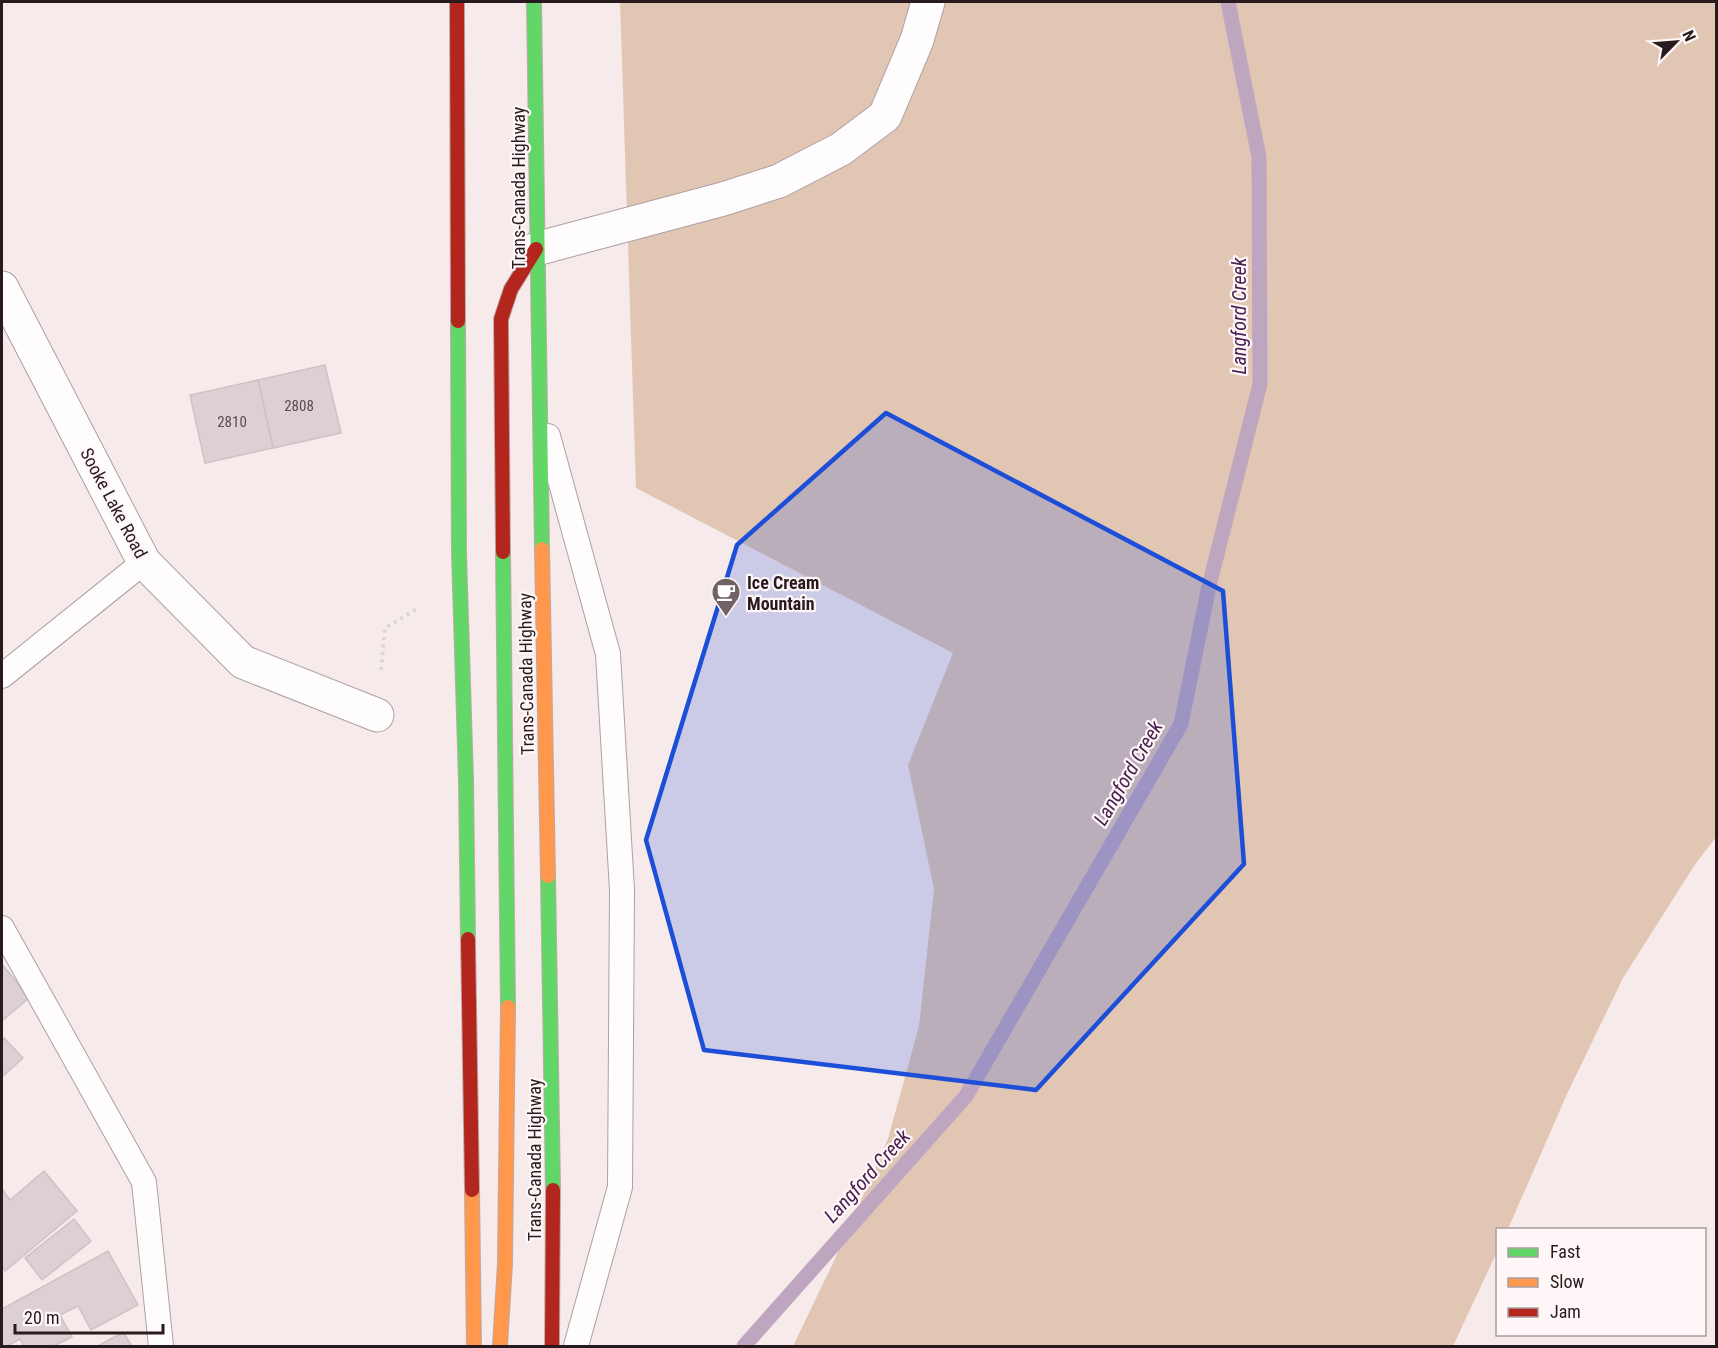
<svg xmlns="http://www.w3.org/2000/svg" width="1718" height="1348" viewBox="0 0 1718 1348" font-family="'Roboto Condensed',sans-serif">
<style>
.forest{fill:#e2c6b4}
.lines{fill:none;stroke-linecap:round;stroke-linejoin:round}
.stream{stroke:#bea5c0;stroke-width:15}
.building{fill:#ddd0d4;stroke:#cec2c6;stroke-width:1.5}
.lane-casing{stroke:#ada0a1;stroke-width:26}
.street-casing{stroke:#ada0a1;stroke-width:35}
.fast-casing{stroke:#bdaaa7;stroke-width:16}
.slow-casing{stroke:#bdaaa7;stroke-width:16}
.jam-casing{stroke:#bdaaa7;stroke-width:16}
.path{stroke:#d9d6d6;stroke-width:4;stroke-dasharray:3 4.5;stroke-linecap:butt}
.lane{stroke:#fefcfc;stroke-width:24}
.street{stroke:#fefcfc;stroke-width:33}
.fast{stroke:#63d668;stroke-width:14}
.slow{stroke:#ff974d;stroke-width:14}
.jam{stroke:#b3261e;stroke-width:14}
.marked{fill:#1d4ed8;fill-opacity:0.2;stroke:#1d4ed8;stroke-width:4.5;stroke-linejoin:round}
.labels{text-anchor:middle;dominant-baseline:central;stroke-width:4.5;stroke-linejoin:round;paint-order:stroke}
.number-label{font-size:15px;fill:#584a4d}
.street-label{font-size:18px;fill:#291b1d;stroke:#fef6f7}
.poi-label{font-size:18px;font-weight:bold;fill:#291b1d;stroke:#fef6f7;text-anchor:start}
.water-label{font-size:20px;font-style:italic;fill:#492052;stroke:#fef6f7}
</style>
<rect width="100%" height="100%" fill="#f7eaeb"/>
<polygon class="forest" points="620,2 1716,2 1716,837 1694,866 1623,978 1567,1094 1508,1229 1498,1230 1497,1252 1453,1346 793,1346 834,1261 888,1139 919,1026 934,889 908,765 953,653 636,488"/>
<g class="lines">
<polyline class="stream" points="744,1346 966,1096 1181,724 1209,586 1260,384 1259,157 1228,2"/>
</g>
<g class="building">
<polygon points="325,365 341,433 273,448 258,380"/>
<polygon points="258,380 273,448 205,463 190,395"/>
<polygon points="2,964 29,998 2,1021"/>
<polygon points="4,1038 23,1058 2,1077 2,1041"/>
<polygon points="44,1171 77,1211 5,1271 2,1266 2,1189 10,1200"/>
<polygon points="74,1219 91,1241 42,1280 25,1258"/>
<polygon points="108,1251 138,1305 91,1330 78,1306 60,1315 72,1337 54,1346 24,1346 20,1339 7,1346 2,1346 2,1309"/>
<polygon points="123,1332 132,1346 98,1346"/>
</g>
<g class="lines">
<g class="lane-casing">
<g id="lane">
<polyline points="548,436 608,654 622,890 620,1187 576,1346"/>
<polyline points="2,676 144,562"/>
<polyline points="2,928 144,1182 161,1346"/>
</g>
</g>
<g class="street-casing">
<g id="street">
<polyline points="536,249 723,199 779,181 841,149 885,116 917,40 928,2"/>
<polyline points="2,288 144,562 243,662 377,715"/>
</g>
</g>
<g class="fast-casing">
<g id="fast">
<polyline points="534,2 542,549"/>
<polyline points="458,321 459,554 466,780 468,939"/>
<polyline points="503,552 508,1007"/>
<polyline points="548,876 553,1190"/>
</g>
</g>
<g class="slow-casing">
<g id="slow">
<polyline points="542,549 548,876"/>
<polyline points="472,1190 474,1346"/>
<polyline points="500,1346 505,1263 508,1007"/>
</g>
</g>
<g class="jam-casing">
<g id="jam">
<polyline points="457,2 458,321"/>
<polyline points="503,552 501,319 511,289 536,249"/>
<polyline points="468,939 472,1190"/>
<polyline points="552,1346 553,1190"/>
</g>
</g>
<polyline class="path" points="381,670 385,628 417,609"/>
<use href="#lane" class="lane"/>
<use href="#street" class="street"/>
<use href="#fast" class="fast"/>
<use href="#slow" class="slow"/>
<use href="#jam" class="jam"/>
</g>
<path class="marked" d="M 886,413 L 1223,591 L 1244,864 L 1036,1090 L 704,1050 L 646,840 L 737,545 Z"/>
<defs>
<g id="cafe-pin" transform="scale(1.5)"><path d="M0 17L-7.5 6A9.5 9.5 0 1 1 7.5 6Z" fill="#716365" stroke="#fef6f7"/><path d="M-5.5-4.5H6V0H3Q3 3.5 0 3.5H-2.5Q-5.5 3.5-5.5 0ZM3-3.2v2h1.7v-2ZM-6 4.5H4V6H-6Z" fill="#fff"/></g>
</defs>
<g fill-rule="evenodd">
<use href="#cafe-pin" x="726" y="592"/>
</g>
<g class="labels">
<g class="number-label">
<text x="299" y="406">2808</text>
<text x="232" y="422">2810</text>
</g>
<g class="street-label">
<text transform="translate(518 188) rotate(-90)">Trans-Canada Highway</text>
<text transform="translate(114 503) rotate(62)">Sooke Lake Road</text>
<text transform="translate(526 674) rotate(-91)">Trans-Canada Highway</text>
<text transform="translate(534 1160) rotate(-90)">Trans-Canada Highway</text>
</g>
<g class="poi-label">
<text x="747" y="582">Ice Cream<tspan x="747" dy="21">Mountain</tspan></text>
</g>
<g class="water-label">
<text transform="translate(1239 316) rotate(-90)">Langford Creek</text>
<text transform="translate(1128 773) rotate(-60)">Langford Creek</text>
<text transform="translate(867 1176) rotate(-48)">Langford Creek</text>
</g>
</g>
<rect width="1718" height="1348" fill="none" stroke="#291b1d" stroke-width="6"/>
<rect x="1496" y="1228" width="210" height="108" fill="#fef6f7" stroke="#a99ea0" stroke-width="1.5"/>
<rect x="1508" y="1248" width="30" height="9" fill="#63d668" stroke="#a99ea0" stroke-width="1.5"/>
<text x="1550" y="1258" font-size="18" fill="#291b1d">Fast</text>
<rect x="1508" y="1278" width="30" height="9" fill="#ff974d" stroke="#a99ea0" stroke-width="1.5"/>
<text x="1550" y="1288" font-size="18" fill="#291b1d">Slow</text>
<rect x="1508" y="1308" width="30" height="9" fill="#b3261e" stroke="#a99ea0" stroke-width="1.5"/>
<text x="1550" y="1318" font-size="18" fill="#291b1d">Jam</text>
<g transform="translate(1676 42) rotate(65)" stroke="#fef6f7" stroke-width="4.5" paint-order="stroke">
<path d="M0-4.5L10 22L0 15L-10 22Z" fill="#291b1d"/>
<text y="-9" font-size="16" font-weight="bold" text-anchor="middle" fill="#291b1d">N</text>
</g>
<path d="M15 1324v9h148v-9" fill="none" stroke="#291b1d" stroke-width="3"/>
<text x="24" y="1324" font-size="18" fill="#291b1d" stroke="#fef6f7" stroke-width="4.5" paint-order="stroke">20 m</text>
</svg>
